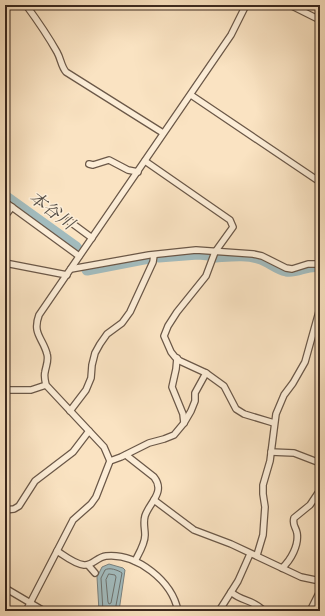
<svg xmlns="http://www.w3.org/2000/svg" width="325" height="616" viewBox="0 0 325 616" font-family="'EB Garamond','Noto Serif JP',serif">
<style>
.water{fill:#a2bbbd;stroke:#79817e}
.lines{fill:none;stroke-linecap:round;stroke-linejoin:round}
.shore{stroke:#6e726e;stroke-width:1}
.river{stroke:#a2bbbd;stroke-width:11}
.minor-casing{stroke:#6b5848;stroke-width:8}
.minor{stroke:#fcedd7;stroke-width:5.5}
.labels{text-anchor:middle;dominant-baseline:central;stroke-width:3;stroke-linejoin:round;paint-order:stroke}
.water-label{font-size:17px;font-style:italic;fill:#554e46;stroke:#fcedd7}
</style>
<rect width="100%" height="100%" fill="#fae3c2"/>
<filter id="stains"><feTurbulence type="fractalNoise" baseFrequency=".005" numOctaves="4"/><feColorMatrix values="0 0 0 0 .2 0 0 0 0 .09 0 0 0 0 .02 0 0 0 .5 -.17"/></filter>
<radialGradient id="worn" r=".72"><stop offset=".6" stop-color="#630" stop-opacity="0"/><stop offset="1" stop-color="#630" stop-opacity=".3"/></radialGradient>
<polygon class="water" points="109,564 123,568 125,570 119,611 99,611 97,577 102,567"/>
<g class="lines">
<g class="shore">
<polygon points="109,574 115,575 116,577 111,603 109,604 108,602 106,580"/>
<path d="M 103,611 L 101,578 L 105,570 C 109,567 118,570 122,573 L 115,611"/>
</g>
<g class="river">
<polyline points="5,196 76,247 79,251"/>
<polyline points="159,257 198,254 209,255"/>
<path d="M 216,257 C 231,256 247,254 261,259 C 269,262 277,269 286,271 C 298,273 308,264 320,267"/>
<polyline points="87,269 87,270 149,258"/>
</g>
<g class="minor-casing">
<g id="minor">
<path d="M 26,5 C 37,20 48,36 57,52 C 61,59 61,66 66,72 L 163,133"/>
<polyline points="290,5 320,20"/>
<polyline points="191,95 320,182"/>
<polyline points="145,161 230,220 233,227 215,252 206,276 177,312 168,326 164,336 171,352 175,357 180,361 206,373 224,386 236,409 244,414 274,423"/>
<polyline points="89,164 93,165 109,160 128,170 138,172"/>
<polyline points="5,202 79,256"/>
<polyline points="5,216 12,207"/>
<polyline points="69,221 92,238"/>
<polyline points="5,263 67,275"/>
<polyline points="71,269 149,255 196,250 253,254 262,256 286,268 292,269 308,264 320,264"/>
<polyline points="177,358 176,369 172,387 183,414 184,423"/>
<polyline points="5,390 31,390 46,385"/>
<polyline points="70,411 86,390 91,378 92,365 95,353 100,344 107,334 122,323 130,312 153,262 154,255"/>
<polyline points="271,452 294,453 320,463"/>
<path d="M 126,455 L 154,477 C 166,492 149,503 145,516 C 143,523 145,528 145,535 C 145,544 139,553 135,561"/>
<polyline points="110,461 121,457 149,443 164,439 174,435 184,423 191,411 195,401 195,393 206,373"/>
<polyline points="154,500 194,530 231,544 301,577 320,581"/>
<polyline points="5,510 14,509 19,506 35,481 73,452 89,431"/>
<path d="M 57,551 C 65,556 74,564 84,565 C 92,566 97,557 106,556 C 137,553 172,581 178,611"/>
<polyline points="257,555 263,535 265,507 263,494 263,485 270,461 276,414 284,395 293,383 305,362 320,308"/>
<polyline points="88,565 95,573"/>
<path d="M 282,568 C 291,560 299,545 297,533 C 296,527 292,525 294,518 L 310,505 L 320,490"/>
<polyline points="5,588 44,611"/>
<path d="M 231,592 C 242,602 253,599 264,611"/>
<path d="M 26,611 L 73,520 L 91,504 L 96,497 L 110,461 L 104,447 L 46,385 C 45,381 44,376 45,372 C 46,366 49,360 47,354 C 43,338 32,334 39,315 L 231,35 L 246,5"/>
<polyline points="219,611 238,581 250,554"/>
<polyline points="310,611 320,591"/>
</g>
</g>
<use href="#minor" class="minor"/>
</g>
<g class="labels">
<g class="water-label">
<text transform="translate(52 210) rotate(37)">本谷川</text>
</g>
</g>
<rect width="325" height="616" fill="none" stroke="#fae3c2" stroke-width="20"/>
<rect x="6" y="6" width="313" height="604" fill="none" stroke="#3b291f" stroke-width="2"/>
<rect x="10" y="10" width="305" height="596" fill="none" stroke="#3b291f"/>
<rect width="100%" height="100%" filter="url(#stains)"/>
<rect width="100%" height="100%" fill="url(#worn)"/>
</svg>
